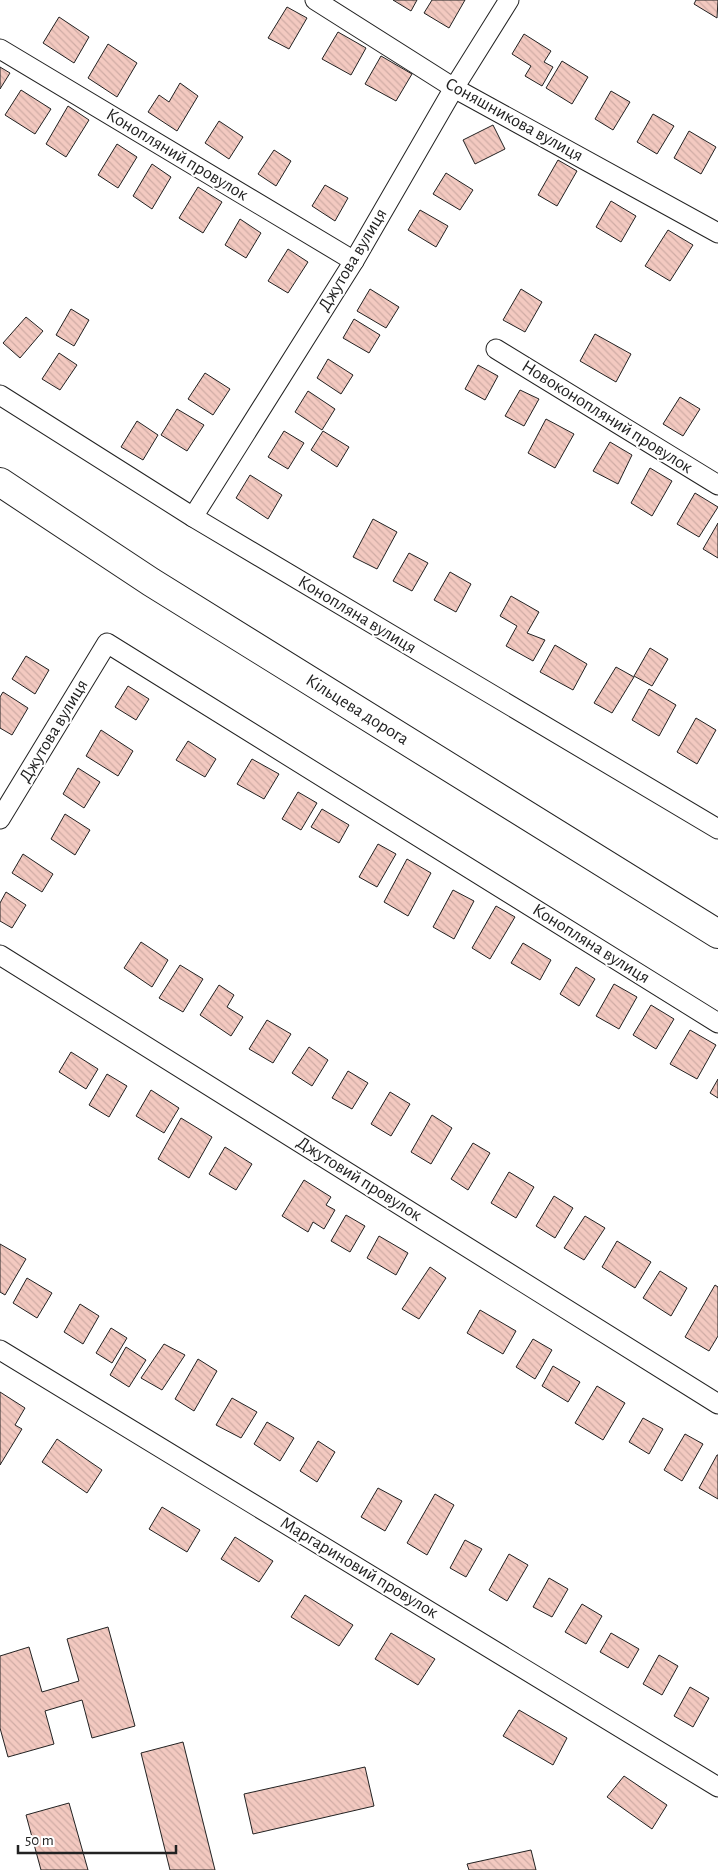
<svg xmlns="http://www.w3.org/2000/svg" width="718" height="1870" viewBox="0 0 718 1870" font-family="'Alegreya Sans',sans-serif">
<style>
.building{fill:url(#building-back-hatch);stroke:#222}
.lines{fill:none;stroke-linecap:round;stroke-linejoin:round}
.minor-casing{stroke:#222;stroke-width:21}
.trunk-casing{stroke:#222;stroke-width:30}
.minor{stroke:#fff;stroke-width:19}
.trunk{stroke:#fff;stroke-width:28}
.labels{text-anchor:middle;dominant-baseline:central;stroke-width:4;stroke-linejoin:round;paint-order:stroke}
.street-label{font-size:18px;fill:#222;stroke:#fff}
</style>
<defs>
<pattern id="building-back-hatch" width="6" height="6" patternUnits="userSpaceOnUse" patternTransform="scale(1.25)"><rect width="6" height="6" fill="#f3c9c0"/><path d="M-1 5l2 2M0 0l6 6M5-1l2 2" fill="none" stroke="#d0aca5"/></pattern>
</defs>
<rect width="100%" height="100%" fill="#fff"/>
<g class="building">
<polygon points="393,0 417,0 411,11"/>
<polygon points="432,0 465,0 449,28 424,13"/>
<polygon points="696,0 718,0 717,18 694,4"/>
<polygon points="287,7 307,18 289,49 268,38"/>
<polygon points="59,17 89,37 74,63 43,43"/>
<polygon points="338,32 366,48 351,75 322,59"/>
<polygon points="524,34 551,51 544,62 553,67 542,86 525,76 531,66 512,54"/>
<polygon points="108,44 137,63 117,97 88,78"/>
<polygon points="381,56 412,74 396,101 365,84"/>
<polygon points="562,61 588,77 572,104 546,88"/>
<polygon points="0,67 10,73 0,89"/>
<polygon points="180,83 198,96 177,131 148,112 159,95 169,102"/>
<polygon points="21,90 51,109 35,134 5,115"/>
<polygon points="611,91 630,102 613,130 595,119"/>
<polygon points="68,106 89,120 66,157 46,144"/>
<polygon points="653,114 674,126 657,154 637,142"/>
<polygon points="219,121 243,137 229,159 205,143"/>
<polygon points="493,125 505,149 475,164 463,140"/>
<polygon points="689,131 716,147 701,174 674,158"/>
<polygon points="117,144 137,157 118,188 98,175"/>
<polygon points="274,150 291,161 276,186 258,174"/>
<polygon points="558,160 577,171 557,206 538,195"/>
<polygon points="152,164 171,177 152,209 133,196"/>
<polygon points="446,173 473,190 460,210 433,194"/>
<polygon points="325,185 348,198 335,221 312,206"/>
<polygon points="198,187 222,202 203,233 179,218"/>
<polygon points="611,201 636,216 621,242 596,227"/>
<polygon points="420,210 448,226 436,247 408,230"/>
<polygon points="240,219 261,233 246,258 225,245"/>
<polygon points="668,230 693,245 670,281 645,266"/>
<polygon points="288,249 308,262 288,293 268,281"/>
<polygon points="370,289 399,307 386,328 357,311"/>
<polygon points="521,289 542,302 525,332 503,320"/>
<polygon points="71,309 89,320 74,346 56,335"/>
<polygon points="26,317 43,331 20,358 3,343"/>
<polygon points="354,319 380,335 369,353 343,338"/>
<polygon points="595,334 631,354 616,382 580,361"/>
<polygon points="59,353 77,365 60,390 42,379"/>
<polygon points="328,359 353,375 341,394 317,378"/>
<polygon points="478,365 498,376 485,400 465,389"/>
<polygon points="205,373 230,389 213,415 188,399"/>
<polygon points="520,390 539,399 524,426 505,416"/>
<polygon points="308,391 335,409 322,430 295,412"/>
<polygon points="680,397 700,409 683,436 663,424"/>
<polygon points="177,409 204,425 187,451 161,435"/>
<polygon points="546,419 574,434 555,468 528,453"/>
<polygon points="137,421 158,435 143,460 121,447"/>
<polygon points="284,431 304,443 288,469 268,457"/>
<polygon points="323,431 349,447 337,467 311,450"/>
<polygon points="610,442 632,455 618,484 593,471"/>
<polygon points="650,468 672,481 652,516 631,503"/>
<polygon points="250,475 282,495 268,519 236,498"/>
<polygon points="695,493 718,507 699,537 677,524"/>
<polygon points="373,519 397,532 377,569 353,557"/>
<polygon points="718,523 718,558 703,549"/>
<polygon points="409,553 428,563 412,591 393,581"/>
<polygon points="450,572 471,584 456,612 434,600"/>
<polygon points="511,596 539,612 527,633 545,640 533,661 506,646 517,626 500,616"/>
<polygon points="555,645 587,664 573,690 540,672"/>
<polygon points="650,648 668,659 652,686 634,676"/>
<polygon points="26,656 49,670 35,694 12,679"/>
<polygon points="616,667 634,677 612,713 594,703"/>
<polygon points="128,686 149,699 136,720 115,707"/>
<polygon points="649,689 676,705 659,736 632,720"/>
<polygon points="3,692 28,708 12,735 0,728 0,697"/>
<polygon points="696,718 716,730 697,764 677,752"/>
<polygon points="101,730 133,751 118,776 86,756"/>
<polygon points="188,741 216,759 205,777 176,760"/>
<polygon points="252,759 279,774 264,799 237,784"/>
<polygon points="78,768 100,782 84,808 63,794"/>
<polygon points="298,792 317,803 301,830 282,819"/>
<polygon points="322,809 349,825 339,843 311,827"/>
<polygon points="65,814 90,830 75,855 51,839"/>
<polygon points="378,844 396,854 377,887 359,877"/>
<polygon points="23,854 53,874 42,892 12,873"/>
<polygon points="407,859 431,873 408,916 384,902"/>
<polygon points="453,890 474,901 454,939 433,927"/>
<polygon points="6,892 26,905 12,928 0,921 0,903"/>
<polygon points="496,906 515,917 490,959 472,948"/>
<polygon points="141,942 168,960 152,987 124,968"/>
<polygon points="523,943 551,960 540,980 511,963"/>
<polygon points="180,965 203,979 183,1012 159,998"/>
<polygon points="576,967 595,979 579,1006 560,994"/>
<polygon points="614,984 637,997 619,1029 596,1016"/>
<polygon points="219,985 234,995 227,1007 243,1017 231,1036 200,1015"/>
<polygon points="651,1005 674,1019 656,1049 633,1035"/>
<polygon points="267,1020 291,1034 273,1063 249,1049"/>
<polygon points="690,1030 716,1045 697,1079 670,1064"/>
<polygon points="309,1047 328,1060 312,1086 292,1073"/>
<polygon points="71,1052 98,1069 86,1089 59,1072"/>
<polygon points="348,1071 368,1083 352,1109 332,1098"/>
<polygon points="107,1074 127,1086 109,1117 89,1105"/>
<polygon points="718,1079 718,1098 710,1093"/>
<polygon points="151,1090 179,1108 164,1133 136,1116"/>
<polygon points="390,1092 410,1104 391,1136 371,1124"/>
<polygon points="432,1115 452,1128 431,1164 411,1152"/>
<polygon points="181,1118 212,1137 189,1178 158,1159"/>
<polygon points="473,1143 490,1153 468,1190 451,1179"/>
<polygon points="225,1147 252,1164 236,1190 209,1174"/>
<polygon points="509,1172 534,1187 516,1218 491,1203"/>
<polygon points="304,1180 331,1197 326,1205 335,1210 324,1229 313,1222 308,1232 282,1216"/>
<polygon points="554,1196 573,1208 555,1238 536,1226"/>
<polygon points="346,1215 365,1226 350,1252 331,1241"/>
<polygon points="585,1216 605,1228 584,1260 564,1248"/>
<polygon points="379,1236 408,1253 396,1275 367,1258"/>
<polygon points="617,1241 651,1262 635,1288 602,1267"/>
<polygon points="0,1244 26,1259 5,1295 0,1292"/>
<polygon points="430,1267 446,1278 419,1319 402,1309"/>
<polygon points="660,1271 687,1288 671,1316 643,1298"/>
<polygon points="27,1278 52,1293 37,1318 13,1303"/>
<polygon points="715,1285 718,1287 718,1336 709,1351 685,1337"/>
<polygon points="80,1304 99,1316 83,1344 64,1332"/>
<polygon points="480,1310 516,1331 503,1354 467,1333"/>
<polygon points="111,1328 127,1338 112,1363 96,1353"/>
<polygon points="533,1339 552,1350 535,1379 516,1367"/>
<polygon points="164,1344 185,1355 162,1390 141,1378"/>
<polygon points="126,1347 146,1360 129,1387 110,1375"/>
<polygon points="198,1359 217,1371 194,1411 175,1399"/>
<polygon points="553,1366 580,1382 568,1402 542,1386"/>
<polygon points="597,1386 625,1403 603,1440 575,1423"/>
<polygon points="0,1392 25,1408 15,1425 22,1429 0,1465"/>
<polygon points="232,1398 257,1412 241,1438 216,1425"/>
<polygon points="643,1418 663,1429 649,1454 629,1442"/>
<polygon points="267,1422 294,1438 280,1461 254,1444"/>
<polygon points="685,1434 703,1444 682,1481 664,1470"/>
<polygon points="57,1439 102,1470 87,1493 42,1462"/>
<polygon points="318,1441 335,1452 317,1482 300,1471"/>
<polygon points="717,1455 718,1455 718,1499 699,1488"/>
<polygon points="378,1488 402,1501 385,1531 361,1517"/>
<polygon points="435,1494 454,1505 427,1555 407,1543"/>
<polygon points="162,1507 200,1530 187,1552 149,1529"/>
<polygon points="235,1537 273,1561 259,1582 221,1559"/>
<polygon points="465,1540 482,1549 466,1577 450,1568"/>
<polygon points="509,1554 528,1565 507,1601 489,1590"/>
<polygon points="549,1578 568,1589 552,1617 533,1607"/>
<polygon points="305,1595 353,1625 339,1646 291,1617"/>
<polygon points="582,1604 602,1616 586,1644 565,1632"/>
<polygon points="108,1627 135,1726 92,1738 82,1700 45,1711 54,1744 8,1757 0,1728 0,1656 29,1647 42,1692 79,1681 67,1639"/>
<polygon points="391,1633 435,1659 418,1685 375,1659"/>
<polygon points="611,1633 639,1649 628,1668 600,1652"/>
<polygon points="659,1655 678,1666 662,1695 643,1684"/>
<polygon points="690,1687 709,1698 693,1727 674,1716"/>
<polygon points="519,1710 567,1738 553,1765 503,1736"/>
<polygon points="183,1742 215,1870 170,1870 141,1753"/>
<polygon points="365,1767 374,1806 253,1834 244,1794"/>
<polygon points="624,1776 667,1805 652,1829 607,1797"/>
<polygon points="69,1803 88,1870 41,1870 26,1815"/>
<polygon points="531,1850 536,1870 469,1870 467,1864"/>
</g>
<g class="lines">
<g class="minor-casing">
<g id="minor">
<polyline points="315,0 454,88 718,233"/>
<polyline points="0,49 354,261"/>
<polyline points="496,349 718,485"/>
<polyline points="0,395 193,517 718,829"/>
<polyline points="193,517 354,261 454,88 509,0"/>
<polyline points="0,819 107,643 718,1023"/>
<polyline points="0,955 718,1404"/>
<polyline points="0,1350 718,1787"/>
</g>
</g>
<g class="trunk-casing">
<polyline id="trunk" points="0,482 151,582 718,934"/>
</g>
<use href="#minor" class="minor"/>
<use href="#trunk" class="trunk"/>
</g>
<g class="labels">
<g class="street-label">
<text transform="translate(514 120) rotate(29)">Соняшникова вулиця</text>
<text transform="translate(177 155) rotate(31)">Конопляний провулок</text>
<text transform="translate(353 260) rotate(-59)">Джутова вулиця</text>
<text transform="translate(607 417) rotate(32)">Новоконопляний провулок</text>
<text transform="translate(357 615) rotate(31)">Конопляна вулиця</text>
<text transform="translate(357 710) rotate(32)">Кільцева дорога</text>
<text transform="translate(54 731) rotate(-59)">Джутова вулиця</text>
<text transform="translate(591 944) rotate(32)">Конопляна вулиця</text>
<text transform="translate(359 1179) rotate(32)">Джутовий провулок</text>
<text transform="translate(359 1568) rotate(31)">Маргариновий провулок</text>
</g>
</g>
<path d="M18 1845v8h158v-8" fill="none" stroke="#222222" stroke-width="2.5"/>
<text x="25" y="1845" font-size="15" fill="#222222" stroke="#ffffff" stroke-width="4" paint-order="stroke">50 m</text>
</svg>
